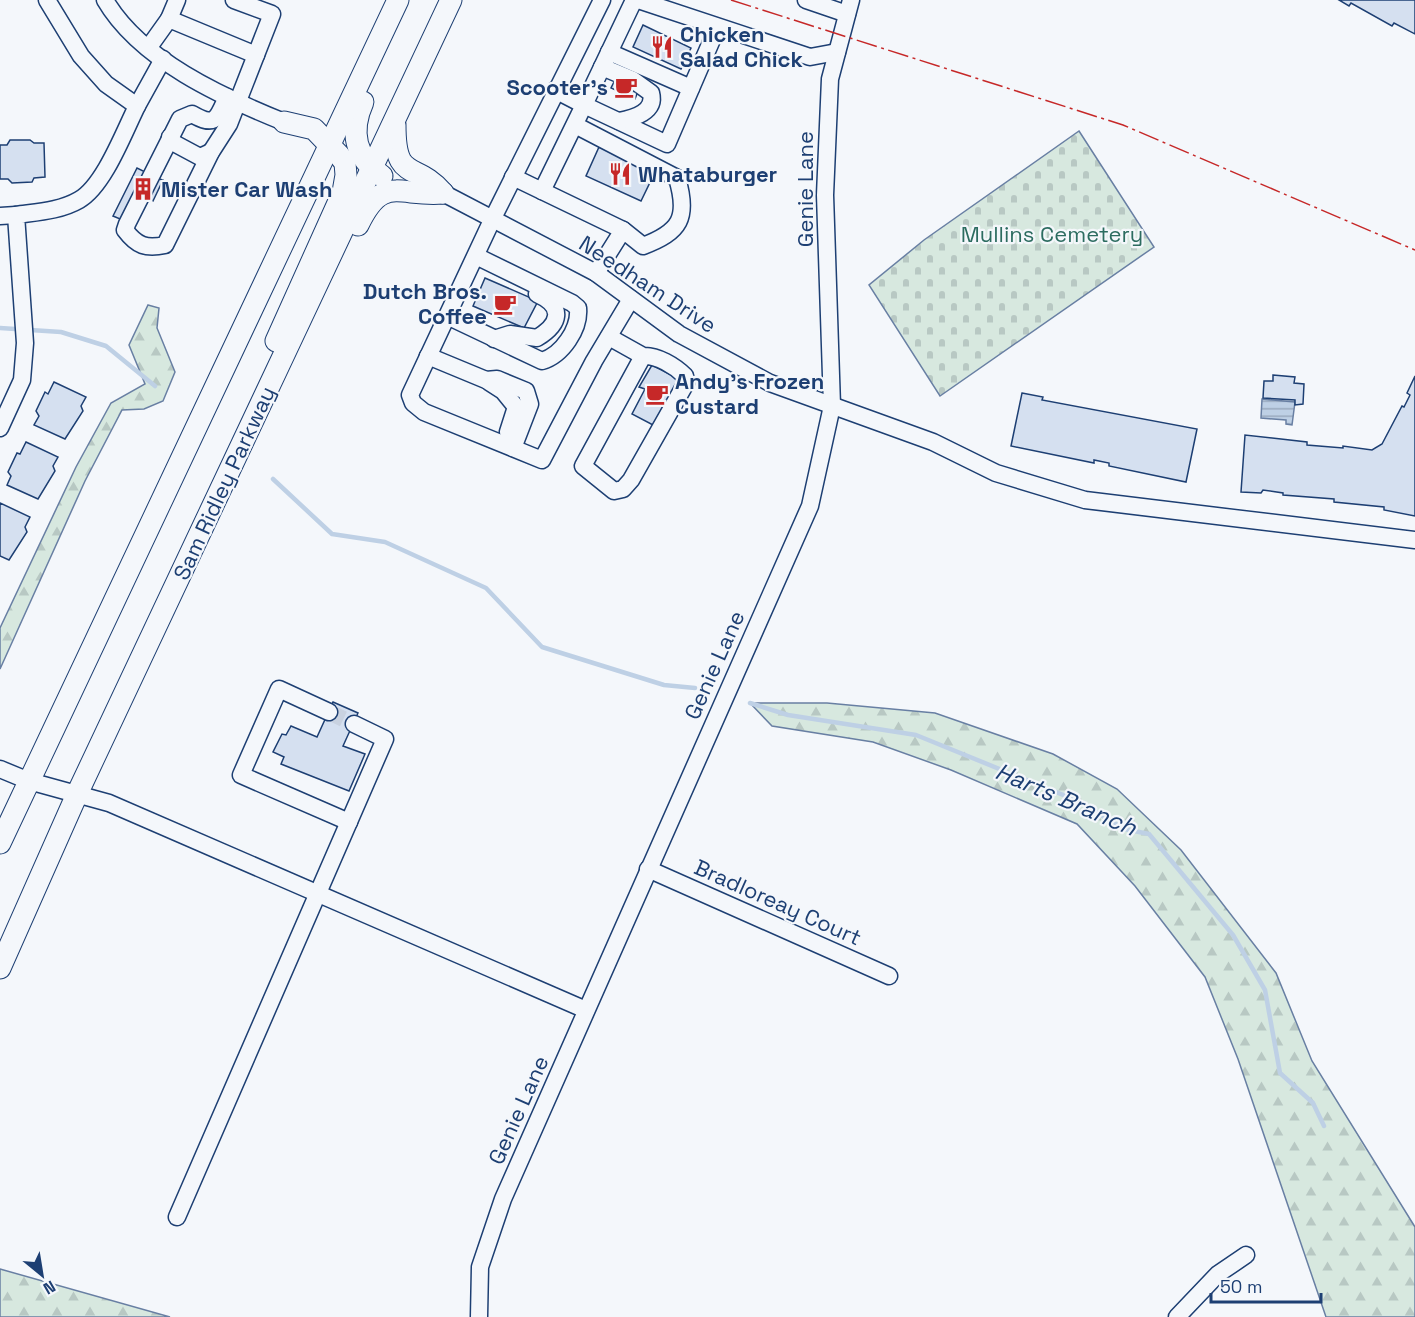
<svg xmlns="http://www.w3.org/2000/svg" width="1415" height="1317" viewBox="0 0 1415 1317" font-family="'Space Grotesk',sans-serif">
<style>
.forest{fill:url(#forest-firs);stroke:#687fa3;stroke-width:1.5}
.cemetery{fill:url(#cemetery-stones);stroke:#687fa3;stroke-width:1.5}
.water{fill:url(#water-rules);stroke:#687fa3;stroke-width:1.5}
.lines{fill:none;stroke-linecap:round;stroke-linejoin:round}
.stream{stroke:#bed0e5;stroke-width:4.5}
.building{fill:#d5e0f0;stroke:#1d3f73;stroke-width:1.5}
.minor-tunnel{stroke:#c9d2e0;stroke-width:16;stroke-dasharray:16 8;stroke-linecap:butt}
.minor-casing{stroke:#1d3f73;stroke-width:19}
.major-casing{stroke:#1d3f73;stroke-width:23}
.minor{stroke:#f4f7fb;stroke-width:16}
.major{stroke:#f4f7fb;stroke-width:21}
.power{stroke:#c62828;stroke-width:1.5;stroke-dasharray:21 4.5 3 4.5;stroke-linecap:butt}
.labels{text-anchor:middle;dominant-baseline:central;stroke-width:4.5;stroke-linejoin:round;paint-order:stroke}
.poi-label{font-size:22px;font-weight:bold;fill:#1d3f73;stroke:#f4f7fb;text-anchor:start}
.street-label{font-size:22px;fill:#1d3f73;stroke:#f4f7fb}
.park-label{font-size:22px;fill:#2c6c60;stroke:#f4f7fb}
.water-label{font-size:24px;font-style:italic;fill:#1d3f73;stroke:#f4f7fb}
</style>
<defs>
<pattern id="forest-firs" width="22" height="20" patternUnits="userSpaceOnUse" patternTransform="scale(1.5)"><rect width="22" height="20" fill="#d7e8df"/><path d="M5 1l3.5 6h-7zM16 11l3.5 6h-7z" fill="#b8c8c3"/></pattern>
<pattern id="cemetery-stones" width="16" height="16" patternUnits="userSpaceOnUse" patternTransform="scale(1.5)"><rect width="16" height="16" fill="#d7e8df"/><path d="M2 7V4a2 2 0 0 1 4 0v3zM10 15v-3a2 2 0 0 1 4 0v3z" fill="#b8c8c3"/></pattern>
<pattern id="water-rules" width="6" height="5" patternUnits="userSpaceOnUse" patternTransform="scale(1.5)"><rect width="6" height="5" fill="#bed0e5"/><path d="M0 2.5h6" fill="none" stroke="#9aaabe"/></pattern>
</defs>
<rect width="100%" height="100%" fill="#f4f7fb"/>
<g class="forest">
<polygon points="148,305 159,308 157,328 175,372 163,401 144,409 122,410 85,481 0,669 0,628 76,467 111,403 145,384 129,345"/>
<polygon points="750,703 827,703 935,713 1053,754 1117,789 1181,850 1276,973 1312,1061 1415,1227 1415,1317 1326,1317 1238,1059 1205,977 1135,886 1077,824 951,770 873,742 772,726"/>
<polygon points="0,1269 170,1317 0,1317"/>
</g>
<polygon class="cemetery" points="1079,131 1154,247 940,396 869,285 924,240"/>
<polygon class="water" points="1262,399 1295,402 1292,425 1286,424 1286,420 1261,418"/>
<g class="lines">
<g class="stream">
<polyline points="0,328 61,332 106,346 155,386"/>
<polyline points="273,479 332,534 385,542 486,588 542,647 664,685 695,688"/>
<polyline points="750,703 788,715 916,735 1078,801 1124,829 1149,834 1233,935 1265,990 1280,1073 1313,1103 1324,1126"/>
</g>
</g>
<g class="building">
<polygon points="1339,0 1415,0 1415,34 1394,23 1392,26 1351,3 1349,6"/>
<polygon points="643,25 691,48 681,69 633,47"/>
<polygon points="617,76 640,86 635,99 611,88"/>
<polygon points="10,140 30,140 34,143 44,143 45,177 34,178 32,182 12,183 8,179 0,179 0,145 7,145"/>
<polygon points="599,147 655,172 641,201 586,176"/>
<polygon points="168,161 159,179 163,180 153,201 146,197 120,219 113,216 137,168 145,172"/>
<polygon points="485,278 538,301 524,328 473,306"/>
<polygon points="652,365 679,379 653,425 632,414 645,389 639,387"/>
<polygon points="1273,375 1295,377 1294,383 1304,384 1303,404 1295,405 1295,400 1263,398 1264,381 1273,381"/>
<polygon points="1415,376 1415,516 1384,510 1384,507 1334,502 1334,499 1283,495 1283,493 1263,490 1261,493 1241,492 1245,435 1307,442 1307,445 1343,448 1343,446 1372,450 1382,444 1402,406 1404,407 1410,395 1407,393"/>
<polygon points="54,382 86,397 81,406 83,411 65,439 34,425 39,416 36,411 45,392 48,394"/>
<polygon points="1022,393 1043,397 1042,400 1197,429 1186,482 1109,466 1109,463 1094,460 1094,463 1011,446"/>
<polygon points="26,442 58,457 53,466 55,471 38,499 7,485 11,476 8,472 17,453 20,454"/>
<polygon points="0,503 30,517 25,527 27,532 9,560 0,556"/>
<polygon points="333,702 358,713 343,746 365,754 349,791 281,764 284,757 273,752 282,734 286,735 291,726 317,737"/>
</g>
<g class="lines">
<polyline class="minor-tunnel" points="329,712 354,724"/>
<g class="minor-casing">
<g id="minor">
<path d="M 105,0 C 140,60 222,97 284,122"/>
<polyline points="602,0 493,218 410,395 413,403 424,412 542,460 594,361 631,299"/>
<polyline points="634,0 584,105 667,144 717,28"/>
<polyline points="638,0 810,57 837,52"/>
<polyline points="806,0 847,14"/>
<polyline points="169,19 177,0"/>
<polyline points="149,47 169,19 256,55"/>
<polyline points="609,52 691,88"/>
<path d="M 602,67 L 633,80 L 651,93 C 656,112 634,118 619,121"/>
<path d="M 227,97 C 217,118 216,128 192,114 L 180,119 L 127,224 L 125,230 C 137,246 146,249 165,245 L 211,152 L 229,124 L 272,14 L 234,0"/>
<polyline points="137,106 163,59"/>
<polyline points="170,137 172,142 200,157 211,152"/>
<path d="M 513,177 L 623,230 L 643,246 C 680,232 689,218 677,178 L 575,125"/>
<polyline points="542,191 584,105 555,90"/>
<polyline points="443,193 596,273 679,334 770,383 933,442 996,473 1085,500 1415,540"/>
<polyline points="0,216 16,215"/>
<polyline points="596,273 623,230"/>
<path d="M 447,316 L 542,361 C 562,355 580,329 578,308 L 572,303 L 476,256"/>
<path d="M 609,337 L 643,356 L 583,466 L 614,491 L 623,489 L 631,480 L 686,383 L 685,376 C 675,366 657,355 643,356"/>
<path d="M 494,339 L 510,334 L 537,338 C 560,324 565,307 537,294"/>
<polyline points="428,356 486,380 497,379 526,391 530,404 513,448"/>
<polyline points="489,382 503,391 516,407 508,432"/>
<path d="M 0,428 L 22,380 L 25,343 L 16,215 C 37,212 60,211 79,200 C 104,186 124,132 137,106 L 106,84 L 81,56 L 47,0"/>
<polyline points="329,712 279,689 241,775 349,822"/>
<polyline points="0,769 29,781 109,803 586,1010"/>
<polyline points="648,869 889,976"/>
<polyline points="177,1217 385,739 354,724"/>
<polyline points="479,1317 480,1267 503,1199 810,506 832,406 825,195 830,79 851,0"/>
<polyline points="1177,1317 1218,1274 1246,1255"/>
</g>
</g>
<g class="major-casing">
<g id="major">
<path d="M 363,102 C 350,131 354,157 382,176"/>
<path d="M 395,125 C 395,184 415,160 443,193"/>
<path d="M 358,225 C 383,173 399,197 443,193"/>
<polyline points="276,341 343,192 346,175 345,163 339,155 314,129 284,122"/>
<polyline points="0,843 398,0"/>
<polyline points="0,968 78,792 451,0"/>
</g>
</g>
<use href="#minor" class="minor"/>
<use href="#major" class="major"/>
<polyline class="power" points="731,0 1123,125 1415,250"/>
</g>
<defs>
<g id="restaurant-bare" transform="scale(1.8)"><path d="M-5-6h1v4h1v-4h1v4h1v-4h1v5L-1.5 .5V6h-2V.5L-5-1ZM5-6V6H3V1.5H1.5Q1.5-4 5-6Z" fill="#c62828" stroke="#f4f7fb" stroke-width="2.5" paint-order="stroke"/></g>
<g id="cafe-bare" transform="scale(1.8)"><path d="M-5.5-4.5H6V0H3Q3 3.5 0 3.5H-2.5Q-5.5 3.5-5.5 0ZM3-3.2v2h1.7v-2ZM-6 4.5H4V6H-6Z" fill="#c62828" stroke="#f4f7fb" stroke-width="2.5" paint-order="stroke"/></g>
<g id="building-bare" transform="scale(1.8)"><path d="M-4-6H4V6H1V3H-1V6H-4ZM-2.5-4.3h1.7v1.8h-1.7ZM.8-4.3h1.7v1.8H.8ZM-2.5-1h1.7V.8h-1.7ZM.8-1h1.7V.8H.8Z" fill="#c62828" stroke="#f4f7fb" stroke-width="2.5" paint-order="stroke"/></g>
</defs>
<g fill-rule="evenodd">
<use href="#restaurant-bare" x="662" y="47"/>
<use href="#cafe-bare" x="626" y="87"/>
<use href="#restaurant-bare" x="620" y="174"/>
<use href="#building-bare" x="143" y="189"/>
<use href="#cafe-bare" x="505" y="304"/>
<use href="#cafe-bare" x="657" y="394"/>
</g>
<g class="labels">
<g class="poi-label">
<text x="680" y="34">Chicken<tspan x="680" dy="25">Salad Chick</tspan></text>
<text x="608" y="87" text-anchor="end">Scooter's</text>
<text x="638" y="174">Whataburger</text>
<text x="161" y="189">Mister Car Wash</text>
<text x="487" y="291" text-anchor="end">Dutch Bros.<tspan x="487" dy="25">Coffee</tspan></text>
<text x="675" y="381">Andy's Frozen<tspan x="675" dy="25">Custard</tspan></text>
</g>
<g class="street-label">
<text transform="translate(805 189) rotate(-90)">Genie Lane</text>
<text transform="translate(648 284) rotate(33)">Needham Drive</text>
<text transform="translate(224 483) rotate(-65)">Sam Ridley Parkway</text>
<text transform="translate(714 665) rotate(-66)">Genie Lane</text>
<text transform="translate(778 902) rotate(24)">Bradloreay Court</text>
<text transform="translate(518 1110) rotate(-66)">Genie Lane</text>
</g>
<g class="park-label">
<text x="1052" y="234">Mullins Cemetery</text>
</g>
<g class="water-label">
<text transform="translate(1066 799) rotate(23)">Harts Branch</text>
</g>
</g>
<g transform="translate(42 1275) rotate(150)" stroke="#f4f7fb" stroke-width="4.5" paint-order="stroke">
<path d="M0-4.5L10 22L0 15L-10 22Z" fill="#1d3f73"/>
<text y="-9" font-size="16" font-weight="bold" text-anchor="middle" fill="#1d3f73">N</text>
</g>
<path d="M1211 1293v9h110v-9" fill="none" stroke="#1d3f73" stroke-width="3"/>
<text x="1220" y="1293" font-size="18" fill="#1d3f73" stroke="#f4f7fb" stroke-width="4.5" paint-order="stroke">50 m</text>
</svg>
